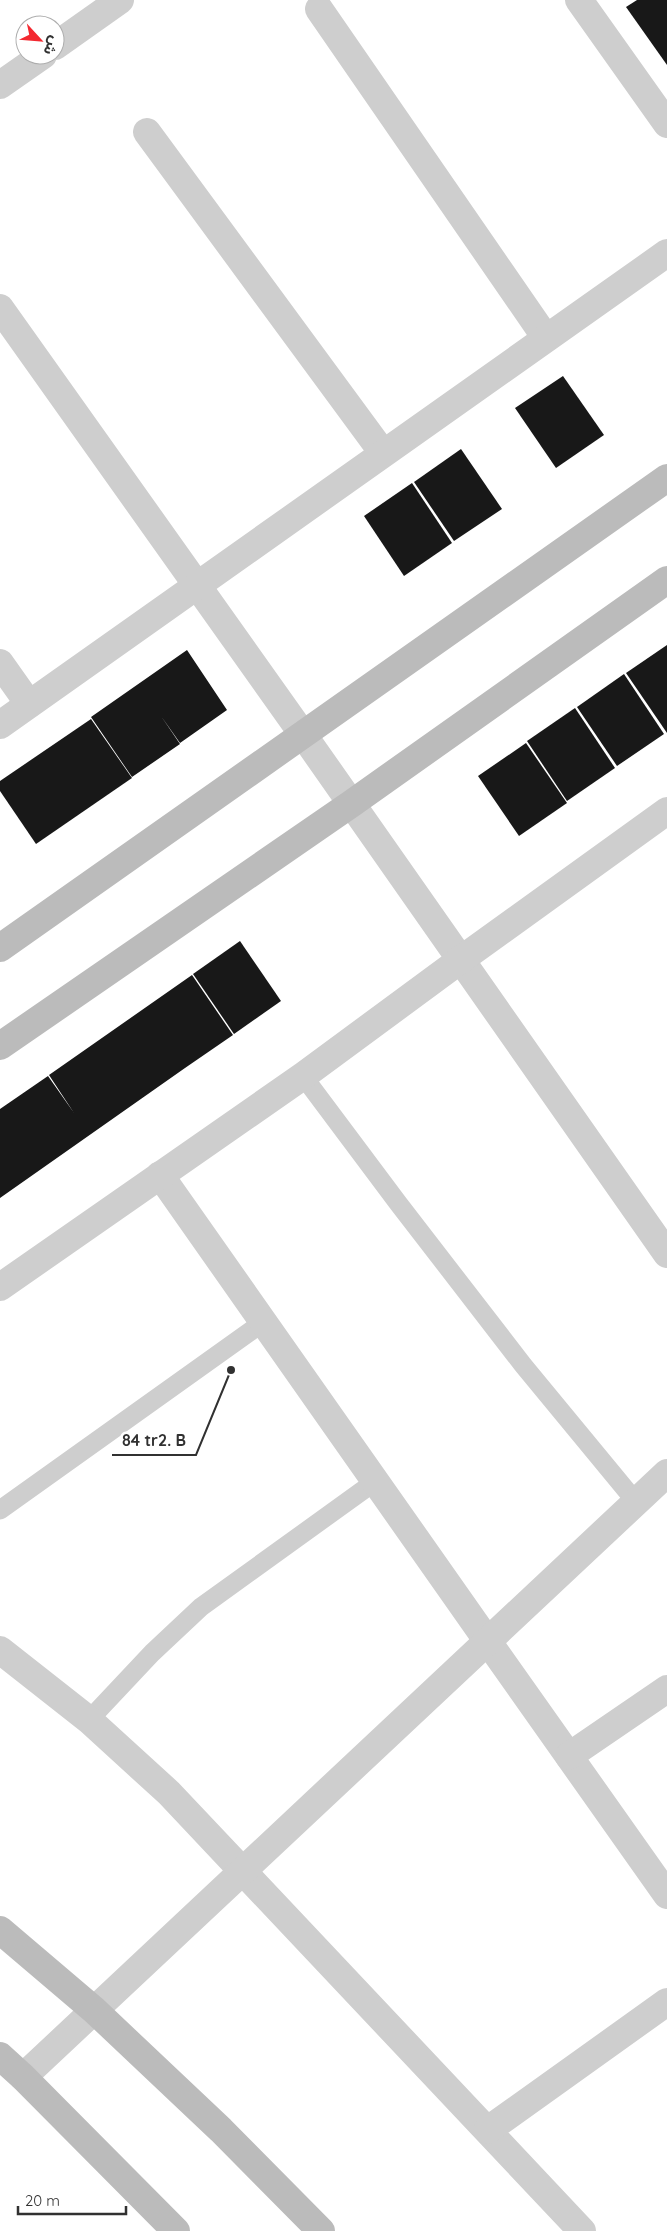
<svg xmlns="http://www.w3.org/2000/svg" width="667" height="2231" viewBox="0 0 667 2231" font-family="Quicksand,'Noto Sans Arabic',sans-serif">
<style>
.building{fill:#181818}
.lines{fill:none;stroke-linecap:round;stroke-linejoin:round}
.lane{stroke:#cecece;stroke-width:19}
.street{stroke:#cecece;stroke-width:28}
.secondary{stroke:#bbb;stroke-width:28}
.leader{fill:none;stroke:#313131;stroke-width:2}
.callout-dot{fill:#313131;stroke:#fff;stroke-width:2}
.callout-label{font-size:16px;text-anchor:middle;font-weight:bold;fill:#313131;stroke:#fff;stroke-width:5;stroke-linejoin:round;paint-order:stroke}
</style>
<rect width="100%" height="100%" fill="#fff"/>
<g class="building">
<polygon points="637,0 667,0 667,65 626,7"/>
<polygon points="563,376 604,435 556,468 515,408"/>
<polygon points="461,449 502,509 454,541 414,482"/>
<polygon points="412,483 452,543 404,576 364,516"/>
<polygon points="667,645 667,733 626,673"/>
<polygon points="187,650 227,710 180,743 161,716 180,744 132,777 91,717"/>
<polygon points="624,674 664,734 617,766 577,707"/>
<polygon points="575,708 615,768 567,801 527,741"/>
<polygon points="91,719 132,778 36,844 0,791 0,781"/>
<polygon points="526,743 567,803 519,836 478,776"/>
<polygon points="240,941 281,1001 234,1034 193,974"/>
<polygon points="192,975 233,1035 185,1068 159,1030 185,1068 0,1198 0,1109 48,1076 74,1113 49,1075"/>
</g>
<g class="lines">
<g class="lane">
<polyline points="303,1076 398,1203 523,1365 636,1502"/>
<polyline points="0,1510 262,1323"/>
<polyline points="89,1720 152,1653 201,1607 373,1483"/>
</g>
<g class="street">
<polyline points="579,0 667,124"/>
<polyline points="319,9 546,338"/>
<polyline points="55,46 120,0"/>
<polyline points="0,85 43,55"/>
<polyline points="147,132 383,453"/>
<polyline points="0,308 304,736 667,1254"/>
<polyline points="0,663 29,704"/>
<polyline points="0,725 667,253"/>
<path d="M 160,1175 C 327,1416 498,1655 667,1895"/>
<polyline points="0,1287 303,1076 459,961 667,811"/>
<polyline points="0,1650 89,1720 169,1793 582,2231"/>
<polyline points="569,1756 667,1689"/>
<polyline points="23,2077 667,1473"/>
<polyline points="488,2130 667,2002"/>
</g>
<g class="secondary">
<polyline points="0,948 667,478"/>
<polyline points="0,1046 351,804 667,580"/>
<polyline points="0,1930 94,2010 221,2130 321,2231"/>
<polyline points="0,2056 23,2077 176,2231"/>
</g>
</g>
<path class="leader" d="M231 1370L196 1455H112"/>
<circle class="callout-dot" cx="231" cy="1370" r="5"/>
<g class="callout-label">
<text x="154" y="1446">84 tr2. B</text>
</g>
<g transform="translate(40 40) rotate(116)"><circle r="24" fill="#ffffff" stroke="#adadad"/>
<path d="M0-4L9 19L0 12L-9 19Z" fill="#f32830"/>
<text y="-8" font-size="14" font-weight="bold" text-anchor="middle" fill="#313131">ش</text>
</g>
<path d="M18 2206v8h108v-8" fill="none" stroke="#313131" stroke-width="2.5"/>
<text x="25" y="2206" font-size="15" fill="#313131" stroke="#ffffff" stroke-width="4" paint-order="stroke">20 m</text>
</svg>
